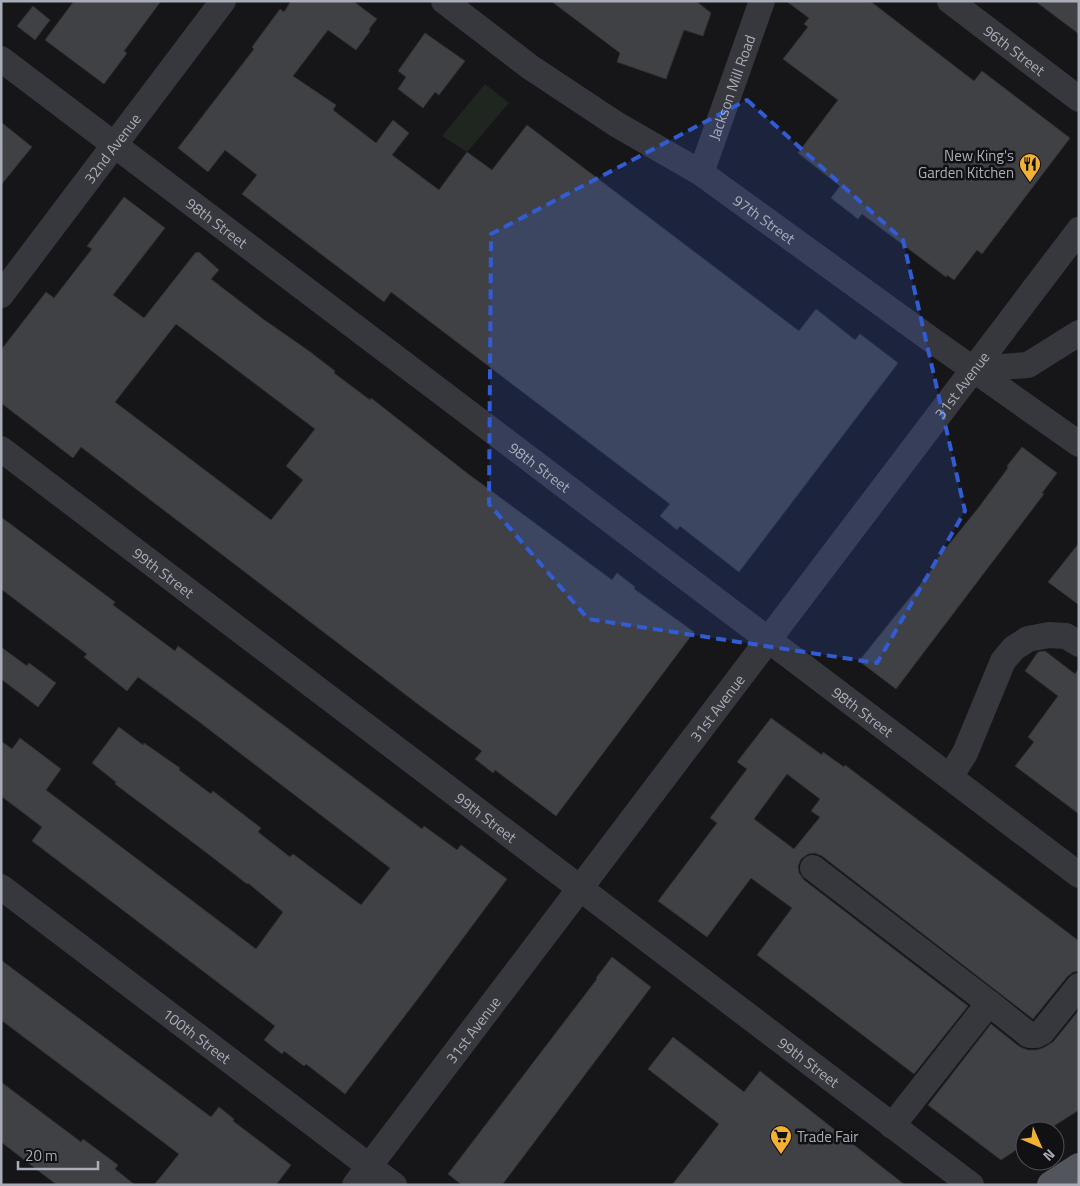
<svg xmlns="http://www.w3.org/2000/svg" width="1080" height="1186" viewBox="0 0 1080 1186" font-family="'Titillium Web',sans-serif">
<style>
.green{fill:#1e261f}
.building{fill:#404145;stroke:#303034;fill-rule:evenodd}
.lines{fill:none;stroke-linecap:round;stroke-linejoin:round}
.minor{stroke:#37383d;stroke-width:26}
.major{stroke:#53555c;stroke-width:28}
.marked{fill:#325cd3;fill-opacity:0.2;stroke:#325cd3;stroke-width:4;stroke-dasharray:10 6;stroke-linejoin:round}
.labels{text-anchor:middle;dominant-baseline:central;stroke-width:5;stroke-linejoin:round;paint-order:stroke}
.street-label{font-size:15px;fill:#a8adb8;stroke:#111113}
.poi-label{font-size:15px;fill:#a8adb8;stroke:#111113;text-anchor:end}
</style>
<rect width="100%" height="100%" fill="#161618"/>
<polygon class="green" points="485,84 509,103 467,152 442,136"/>
<g class="building">
<polygon points="74,1 161,1 124,51 127,53 104,84 45,40"/>
<polygon points="291,1 353,1 377,19 369,29 370,31 356,50 328,30 293,76 336,105 333,110 376,143 393,120 409,133 392,155 439,190 467,152 492,170 527,125 799,331 816,309 855,340 860,334 898,363 739,572 680,526 677,530 660,516 670,504 445,333 391,292 384,302 242,194 257,175 225,150 208,172 178,148 254,49 252,47 280,9 284,12"/>
<polygon points="551,1 696,1 711,13 703,36 684,30 666,79 617,62 620,53"/>
<polygon points="786,1 870,1 974,81 982,71 1070,138 982,254 977,250 954,280 947,275 946,277 862,214 858,219 831,198 840,186 798,153 838,100 783,59 808,27 804,24 809,18"/>
<polygon points="1035,1 1079,1 1079,34"/>
<polygon points="33,6 50,20 35,40 17,26"/>
<polygon points="425,33 465,61 439,95 435,92 423,108 398,89 406,77 398,71"/>
<polygon points="1,122 32,147 1,185"/>
<path d="M 124,197 L 165,228 L 113,295 L 144,318 L 196,252 L 197,253 L 199,252 L 219,270 L 211,279 L 263,319 L 309,351 L 335,371 L 334,373 L 370,400 L 371,398 L 467,473 L 612,580 L 617,573 L 635,587 L 634,589 L 694,632 L 556,816 L 495,770 L 493,773 L 475,759 L 482,751 L 423,708 L 81,447 L 73,458 L 1,403 L 1,350 L 46,292 L 54,298 L 92,249 L 87,246 ZM 176,324 L 315,429 L 286,466 L 303,480 L 271,520 L 115,402 Z"/>
<polygon points="1022,447 1057,473 1042,493 1044,494 896,689 859,661 920,585 935,565 933,564 979,507 1008,468 1007,466"/>
<polygon points="1,517 115,602 113,605 175,651 178,646 422,829 424,826 457,850 461,845 507,879 420,996 345,1094 306,1064 304,1066 284,1051 282,1054 264,1040 275,1026 32,841 42,827 1,796 1,741 12,749 20,738 61,769 46,790 256,949 283,912 248,883 247,884 199,847 115,784 116,782 92,763 119,727 143,745 144,743 180,768 179,770 211,794 213,791 261,828 258,832 290,857 293,854 361,905 390,868 198,721 138,677 127,691 84,657 87,654 1,589"/>
<polygon points="1079,543 1079,605 1048,582"/>
<polygon points="1,647 27,666 29,663 56,683 38,707 1,679"/>
<polygon points="1045,651 1075,674 1079,668 1079,814 1015,766 1034,742 1028,737 1058,696 1025,671 1038,652"/>
<path d="M 771,718 L 822,755 L 823,752 L 844,767 L 845,765 L 1079,941 L 1079,971 L 1073,972 L 1067,977 L 1033,1019 L 822,856 L 815,853 L 808,854 L 801,859 L 798,866 L 799,873 L 804,880 L 968,1006 L 914,1074 L 757,955 L 792,908 L 751,878 L 707,937 L 658,901 L 717,823 L 710,818 L 747,769 L 737,762 ZM 787,774 L 820,799 L 811,811 L 820,817 L 794,849 L 754,819 Z"/>
<polygon points="612,957 651,987 502,1185 462,1185 448,1174 597,979 596,978"/>
<polygon points="1,960 211,1117 219,1107 234,1119 233,1121 291,1165 276,1185 154,1185 179,1154 1,1020"/>
<polygon points="1079,1010 1079,1110 1046,1131 1025,1131 1025,1144 1001,1160 928,1105 991,1024 1020,1047 1028,1050 1036,1050 1043,1048 1053,1042"/>
<polygon points="673,1037 744,1092 760,1071 905,1185 672,1185 719,1124 648,1069"/>
<polygon points="1,1082 81,1142 83,1139 118,1165 115,1169 135,1185 57,1185 1,1142"/>
</g>
<g class="lines">
<g class="minor">
<path id="s1" d="M 444,1 L 530,67 L 616,124 L 701,173 L 933,341 L 1079,444"/>
<path id="s2" d="M 950,1 L 1079,99"/>
<path id="s3" d="M 1,59 L 1079,875"/>
<path id="s4" d="M 701,173 L 762,1"/>
<path id="s5" d="M 1,295 L 223,1"/>
<polyline points="973,369 1028,365 1079,333"/>
<path id="s6" d="M 1,449 L 971,1185"/>
<polyline points="950,777 965,753 1003,661 1014,648 1028,639 1049,635 1066,636 1079,644"/>
<polyline points="813,868 989,1003 892,1126"/>
<path id="s7" d="M 1,887 L 394,1185"/>
<polyline points="989,1003 1029,1035 1036,1035 1042,1032 1079,986"/>
<path id="s8" d="M 355,1185 L 1079,230"/>
</g>
<polyline class="major" points="1051,1185 1079,1167"/>
</g>
<path class="marked" d="M 747,100 L 903,240 L 965,511 L 877,663 L 588,619 L 489,504 L 491,234 Z"/>
<defs>
<g id="restaurant-pin" transform="scale(1.125)"><path d="M0 17L-7.5 6A9.5 9.5 0 1 1 7.5 6Z" fill="#f2b134" stroke="#111113"/><path d="M-5-6h1v4h1v-4h1v4h1v-4h1v5L-1.5 .5V6h-2V.5L-5-1ZM5-6V6H3V1.5H1.5Q1.5-4 5-6Z" fill="#111"/></g>
<g id="supermarket-pin" transform="scale(1.125)"><path d="M0 17L-7.5 6A9.5 9.5 0 1 1 7.5 6Z" fill="#f2b134" stroke="#111113"/><path d="M-6-5.5h2.5l.6 2H6L4.5 2H-2.5L-4.4-4H-6ZM-1.5 3.2a1.3 1.3 0 1 0 .1 0ZM3 3.2a1.3 1.3 0 1 0 .1 0Z" fill="#111"/></g>
</defs>
<g fill-rule="evenodd">
<use href="#restaurant-pin" x="1030" y="164"/>
<use href="#supermarket-pin" x="781" y="1136"/>
</g>
<g class="labels">
<g class="street-label">
<text stroke="none"><textPath href="#s2" startOffset="81">96th Street</textPath></text>
<text stroke="none"><textPath href="#s4" startOffset="91">Jackson Mill Road</textPath></text>
<text stroke="none"><textPath href="#s5" startOffset="184">32nd Avenue</textPath></text>
<text stroke="none"><textPath href="#s1" startOffset="388">97th Street</textPath></text>
<text stroke="none"><textPath href="#s3" startOffset="271">98th Street</textPath></text>
<text stroke="none"><textPath href="#s8" startOffset="1004">31st Avenue</textPath></text>
<text stroke="none"><textPath href="#s3" startOffset="676">98th Street</textPath></text>
<text stroke="none"><textPath href="#s6" startOffset="204">99th Street</textPath></text>
<text stroke="none"><textPath href="#s8" startOffset="599">31st Avenue</textPath></text>
<text stroke="none"><textPath href="#s3" startOffset="1081">98th Street</textPath></text>
<text stroke="none"><textPath href="#s6" startOffset="609">99th Street</textPath></text>
<text stroke="none"><textPath href="#s8" startOffset="195">31st Avenue</textPath></text>
<text stroke="none"><textPath href="#s7" startOffset="246">100th Street</textPath></text>
<text stroke="none"><textPath href="#s6" startOffset="1014">99th Street</textPath></text>
</g>
<g class="poi-label">
<text x="1014" y="155">New King's<tspan x="1014" dy="17">Garden Kitchen</tspan></text>
<text x="797" y="1136" text-anchor="start">Trade Fair</text>
</g>
</g>
<rect width="1080" height="1186" fill="none" stroke="#a8adb8" stroke-width="5"/>
<g transform="translate(1040 1146) rotate(135)"><circle r="24" fill="#111113" stroke="#4d4f55"/>
<path d="M0-4L9 19L0 12L-9 19Z" fill="#f2b134"/>
<text y="-8" font-size="14" font-weight="bold" text-anchor="middle" fill="#a8adb8">N</text>
</g>
<path d="M18 1161v8h80v-8" fill="none" stroke="#a8adb8" stroke-width="2.5"/>
<text x="25" y="1161" font-size="15" fill="#a8adb8" stroke="#111113" stroke-width="4" paint-order="stroke">20 m</text>
</svg>
